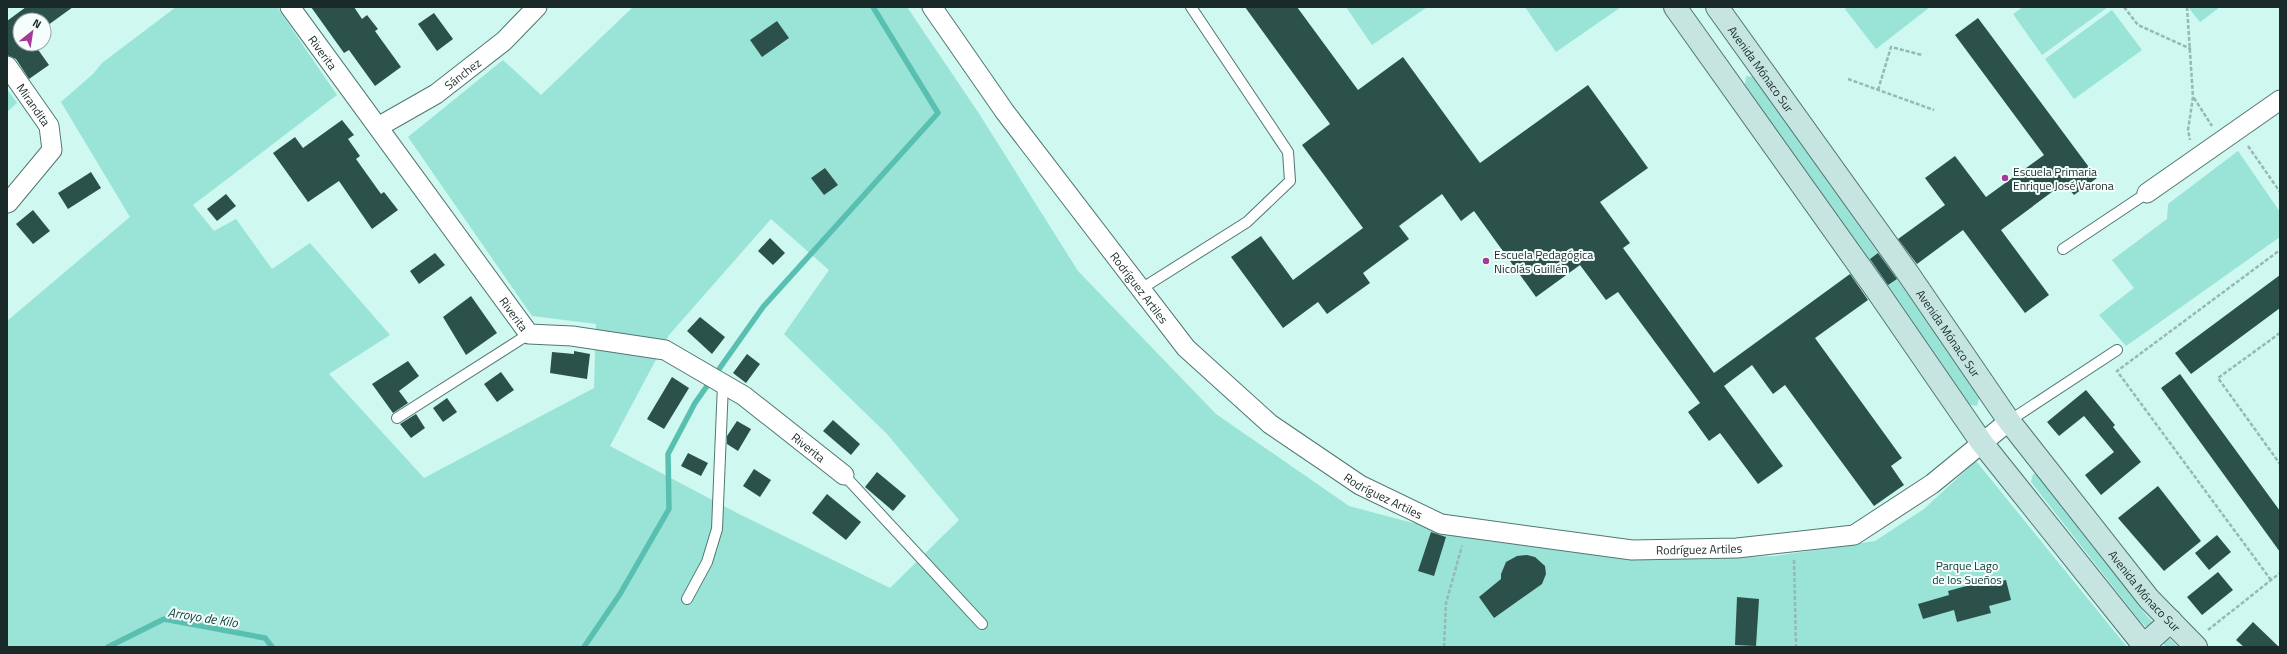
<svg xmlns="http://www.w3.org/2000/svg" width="2287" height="654" viewBox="0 0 2287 654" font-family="'Titillium Web',sans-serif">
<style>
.green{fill:#99e3d7;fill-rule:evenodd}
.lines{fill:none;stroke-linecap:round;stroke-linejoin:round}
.stream{stroke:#59bfb1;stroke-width:5.5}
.building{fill:#2c514b}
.lane-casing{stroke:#517771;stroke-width:12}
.street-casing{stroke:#517771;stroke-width:21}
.secondary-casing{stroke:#517771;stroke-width:24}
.path{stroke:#97b8b3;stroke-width:2.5;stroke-dasharray:4 2;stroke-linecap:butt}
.lane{stroke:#fff;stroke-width:10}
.street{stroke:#fff;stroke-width:19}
.secondary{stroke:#c6e5e1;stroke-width:22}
.poi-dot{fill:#a63998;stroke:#f5fefc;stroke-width:1.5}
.labels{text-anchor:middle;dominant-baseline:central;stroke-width:4;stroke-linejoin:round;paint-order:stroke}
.street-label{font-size:12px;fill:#1a2a28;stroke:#f5fefc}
.poi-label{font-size:12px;fill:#1a2a28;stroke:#f5fefc;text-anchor:start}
.park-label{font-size:12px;fill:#033630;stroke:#f5fefc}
.water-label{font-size:13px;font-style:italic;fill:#0b3c36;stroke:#f5fefc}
</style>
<rect width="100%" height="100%" fill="#cff8f1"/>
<g class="green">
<path d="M 176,7 L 277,7 L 337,95 L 193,205 L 214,231 L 236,219 L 272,269 L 310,243 L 390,335 L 329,374 L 424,478 L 594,388 L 596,324 L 532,316 L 408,137 L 503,60 L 541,95 L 633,7 L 907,7 L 978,112 L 1078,271 L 1216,414 L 1349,506 L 1413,523 L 1677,559 L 1775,556 L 1875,541 L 1924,509 L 1976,461 L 2127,647 L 7,647 L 7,321 L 130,217 L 61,102 L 93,74 L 102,63 ZM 771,219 L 829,270 L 784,334 L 887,434 L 959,520 L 890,588 L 737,513 L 610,446 L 669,335 Z"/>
<polygon points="1346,7 1427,7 1372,45"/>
<polygon points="1525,7 1621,7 1556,52"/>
<polygon points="1847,7 1930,7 1876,49 1845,9"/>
<polygon points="2023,7 2108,7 2042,55 2013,14"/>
<polygon points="2188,7 2220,7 2200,22"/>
<polygon points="2112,10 2142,50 2074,99 2045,59"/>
<polygon points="1746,76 1753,77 1980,395 1977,406 1970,405 1745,85"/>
<polygon points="7,89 17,103 7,112"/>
<polygon points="2238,151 2280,212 2280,237 2126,346 2099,315 2134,288 2112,260 2167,219 2168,204"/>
<polygon points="2033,474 2041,474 2146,615 2178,647 2166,647 2140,621 2031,482"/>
</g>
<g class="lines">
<g class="stream">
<polyline points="108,647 164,619 265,638 272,647"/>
<polyline points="584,647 620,594 669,509 668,454 695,403 763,307 938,113 873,7"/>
</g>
</g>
<g class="building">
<polygon points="26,7 73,7 44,28 44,20 20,20 20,44 34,44 49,65 29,79 16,59 7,55 7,21"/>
<polygon points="311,7 354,7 362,19 367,15 378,29 375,31 401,67 375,86 349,50 344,53"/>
<polygon points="1245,7 1297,7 1358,90 1403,57 1480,163 1588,85 1648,168 1600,202 1630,243 1623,248 1714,373 1850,274 1868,300 1815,338 1902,458 1891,466 1904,485 1874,506 1785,385 1773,394 1752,365 1724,386 1783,466 1758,484 1720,433 1709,441 1688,412 1700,403 1618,292 1606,300 1580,265 1536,297 1474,211 1461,221 1442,194 1399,226 1409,239 1363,273 1370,283 1327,314 1318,302 1283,328 1231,257 1261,236 1293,280 1363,228 1302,145 1330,124"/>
<polygon points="434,13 453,39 437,51 418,24"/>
<polygon points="1978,18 2097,178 2074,195 2064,183 2001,230 2049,295 2025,313 1963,230 1917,264 1898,239 1945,205 1925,178 1955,156 1986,197 2044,155 1955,35"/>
<polygon points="777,21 789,38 762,57 750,40"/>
<polygon points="342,120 354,135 348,139 360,156 356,159 381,194 384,192 398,210 372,229 339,181 308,202 273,153 295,137 303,148"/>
<polygon points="825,168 838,185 824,195 811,178"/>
<polygon points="91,172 101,188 68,209 58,193"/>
<polygon points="226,194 236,206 217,221 207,209"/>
<polygon points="33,210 50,231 33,244 16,224"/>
<polygon points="770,238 785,253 773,265 758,251"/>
<polygon points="435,253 445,265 419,284 410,271"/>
<polygon points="1878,253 1897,279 1888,285 1870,259"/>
<polygon points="2280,275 2280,308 2191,374 2175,353"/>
<polygon points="471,296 497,333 466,355 443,317"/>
<polygon points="700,317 725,337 712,354 687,331"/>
<polygon points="574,351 590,354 587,379 550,373 552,352 574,354"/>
<polygon points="747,354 760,364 746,383 733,373"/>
<polygon points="408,361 419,376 399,391 408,403 393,413 372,384"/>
<polygon points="501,372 514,390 497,402 484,384"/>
<polygon points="2180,374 2280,511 2280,552 2161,388"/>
<polygon points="672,377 689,388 664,429 647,419"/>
<polygon points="2086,390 2115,425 2113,427 2141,462 2101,495 2085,475 2114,452 2084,416 2059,436 2047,422"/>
<polygon points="447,398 457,412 443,422 433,408"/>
<polygon points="416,414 425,428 411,438 400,424"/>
<polygon points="833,420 860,444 851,455 823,431"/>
<polygon points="737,421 751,429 738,451 727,444 727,436"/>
<polygon points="688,453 708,463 701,476 681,466"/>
<polygon points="754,469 771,480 760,497 743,486"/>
<polygon points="877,472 906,496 893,511 865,487"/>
<polygon points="2158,486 2201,541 2164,571 2118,518"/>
<polygon points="827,494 861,522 846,540 812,513"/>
<polygon points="1431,532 1446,537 1434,576 1418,571"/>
<polygon points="2217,535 2231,552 2209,570 2195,553"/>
<polygon points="1527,555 1535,557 1545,566 1546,574 1542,584 1494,618 1479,597 1501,579 1501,574 1506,562 1517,556"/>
<polygon points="2218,572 2233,590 2202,615 2187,597"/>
<polygon points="2006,580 2011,600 1989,606 1991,613 1957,622 1954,610 1923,619 1918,604 1949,595 1948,591 1981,582 1983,586"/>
<polygon points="1737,597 1759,599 1756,646 1735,645"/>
<polygon points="2253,622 2279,647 2244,647 2236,640"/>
</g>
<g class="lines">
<g class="lane-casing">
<g id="lane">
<polyline points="2063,249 2147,193"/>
<polyline points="1141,289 1247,222 1290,181 1288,152 1191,7"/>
<polyline points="397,418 529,334"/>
<polyline points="2009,421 2117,350"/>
<polyline points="844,475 982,624"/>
<polyline points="687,599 707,562 717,529 723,384"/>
</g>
</g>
<g class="street-casing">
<g id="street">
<path id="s1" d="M 290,7 L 529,334 L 572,336 L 665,350 L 744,396 L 844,475"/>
<path id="s2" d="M 932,7 L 1005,112 L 1186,348 L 1270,424 L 1360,485 L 1441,524 L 1632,550 L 1737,548 L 1854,535 L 1932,484 L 2009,421"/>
<path id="s3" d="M 7,66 L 49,126 L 52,150 L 8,203"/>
<path id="s4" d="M 378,127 L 436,94 L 504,41 L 537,7"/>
<polyline points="2147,193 2280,100"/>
</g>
</g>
<g class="secondary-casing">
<g id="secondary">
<polyline points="1675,7 1878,292 1982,443 2145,647"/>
<path id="s5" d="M 1717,7 L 1907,272 L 2009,421 L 2149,599 L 2196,647"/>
<polyline points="2144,645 2171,621"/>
</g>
</g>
<g class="path">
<polyline points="2124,7 2138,25 2191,49"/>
<polyline points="2187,7 2193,97 2188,130 2190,140"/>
<polyline points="1848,79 1934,110"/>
<polyline points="1878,90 1891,47 1922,55"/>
<polyline points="2194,98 2212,126"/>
<polyline points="2248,146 2280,192"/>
<polyline points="2280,333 2218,378 2280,464"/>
<polyline points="1794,560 1796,647"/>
<polyline points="2271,580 2117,371 2280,250"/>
<polyline points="2208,630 2280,573"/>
<polyline points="1444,647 1446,603 1462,546"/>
</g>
<use href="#lane" class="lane"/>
<use href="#street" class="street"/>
<use href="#secondary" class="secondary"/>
</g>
<g class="poi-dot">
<circle cx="2005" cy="178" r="4"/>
<circle cx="1486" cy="261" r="4"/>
</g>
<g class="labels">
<g class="street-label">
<text stroke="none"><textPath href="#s1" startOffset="56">Riverita</textPath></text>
<text stroke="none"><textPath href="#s5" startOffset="76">Avenida Mónaco Sur</textPath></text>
<text stroke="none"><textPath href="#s4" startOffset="100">Sánchez</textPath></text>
<text stroke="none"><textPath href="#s3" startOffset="47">Mirandita</textPath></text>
<text stroke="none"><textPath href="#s2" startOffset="349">Rodríguez Artiles</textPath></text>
<text stroke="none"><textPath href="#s1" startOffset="380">Riverita</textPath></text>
<text stroke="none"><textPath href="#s5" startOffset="400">Avenida Mónaco Sur</textPath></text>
<text stroke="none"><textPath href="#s1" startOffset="716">Riverita</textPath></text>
<text stroke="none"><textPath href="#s2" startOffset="673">Rodríguez Artiles</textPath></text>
<text stroke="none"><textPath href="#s2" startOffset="997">Rodríguez Artiles</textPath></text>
<text stroke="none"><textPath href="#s5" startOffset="724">Avenida Mónaco Sur</textPath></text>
</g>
<g class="poi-label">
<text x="2013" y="171">Escuela Primaria<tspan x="2013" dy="14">Enrique José Varona</tspan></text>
<text x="1494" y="254">Escuela Pedagógica<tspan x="1494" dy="14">Nicolás Guillén</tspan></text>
</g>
<g class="park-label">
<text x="1967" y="565">Parque Lago<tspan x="1967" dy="14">de los Sueños</tspan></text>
</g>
<g class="water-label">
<text transform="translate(203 617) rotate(9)">Arroyo de Kilo</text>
</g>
</g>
<rect width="2287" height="654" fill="none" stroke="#1a2a28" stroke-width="16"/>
<g transform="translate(32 32) rotate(30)"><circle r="19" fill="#f5fefc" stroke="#9da9a7"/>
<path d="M0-3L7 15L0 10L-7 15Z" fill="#a63998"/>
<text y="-6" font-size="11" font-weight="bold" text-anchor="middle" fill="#1a2a28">N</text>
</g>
</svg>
